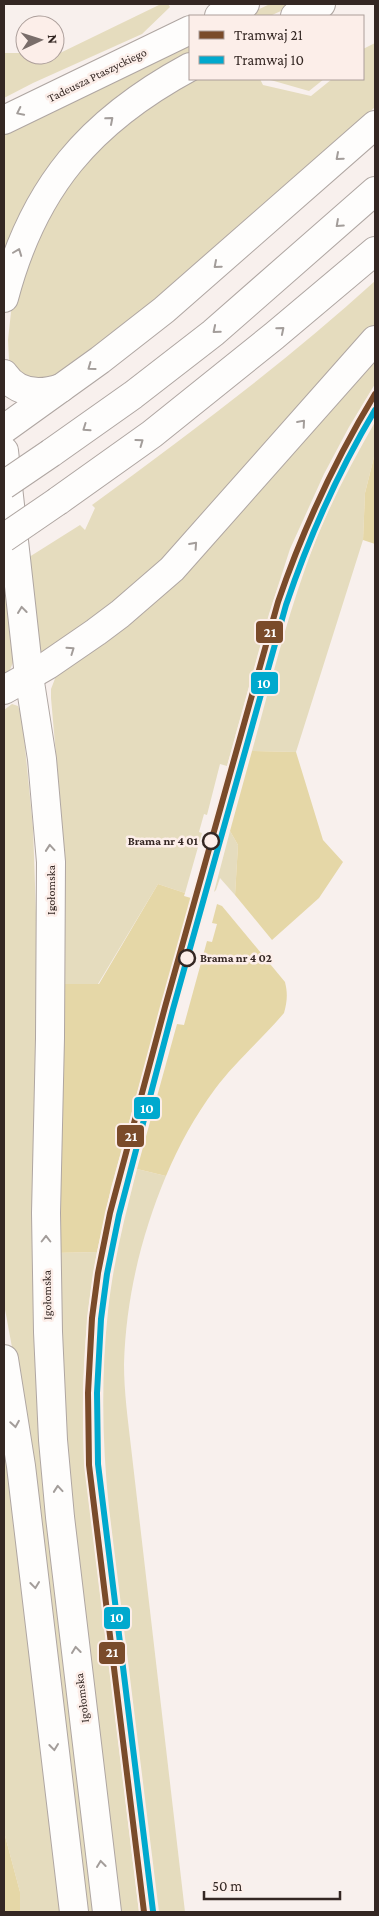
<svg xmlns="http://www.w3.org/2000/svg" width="379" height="1916" viewBox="0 0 379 1916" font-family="'Crimson Pro',serif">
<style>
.green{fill:#e5dcbe}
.forest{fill:#e5d7a7}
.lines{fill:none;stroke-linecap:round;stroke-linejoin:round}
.major-casing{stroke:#afa6a2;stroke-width:30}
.highway-casing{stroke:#afa6a2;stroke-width:30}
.major{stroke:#fefdfc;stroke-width:28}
.highway{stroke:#fefdfc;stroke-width:28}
.highway-bridge-casing{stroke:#afa6a2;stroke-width:30;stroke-linecap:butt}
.highway-bridge{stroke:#fefdfc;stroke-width:28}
.tram-1-casing{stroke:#fceee9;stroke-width:10}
.tram-2-casing{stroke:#fceee9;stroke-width:10}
.tram-1{stroke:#7a4b2a;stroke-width:6}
.tram-2{stroke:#00a9ce;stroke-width:6}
.oneway{stroke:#a39d9a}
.stop-dot{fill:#fceee9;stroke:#342723;stroke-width:2.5}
.labels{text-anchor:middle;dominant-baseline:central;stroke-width:5;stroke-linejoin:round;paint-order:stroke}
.street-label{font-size:12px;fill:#342723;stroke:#fceee9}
.stop-label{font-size:12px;font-weight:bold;fill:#342723;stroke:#fceee9;text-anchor:end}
.line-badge{stroke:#fceee9;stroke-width:2}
.badge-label{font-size:14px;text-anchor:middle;font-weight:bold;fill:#fff}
</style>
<rect width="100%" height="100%" fill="#f8f0ed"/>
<g class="green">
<polygon points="161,4 168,4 170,7 142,34 33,83 4,98 4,53 25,53 25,55 58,54"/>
<polygon points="270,4 296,4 270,16 244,16"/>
<polygon points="190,42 190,56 133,88 4,260 4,133"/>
<polygon points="375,43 375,107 286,189 151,304 56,377 38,383 14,370 9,360 8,340 11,312 17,287 60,191 128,117 197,79 260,79 263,85 311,96 332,79 363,79 363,49"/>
<polygon points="267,79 324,79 309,91"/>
<path d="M 375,281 L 375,325 L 201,522 L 121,600 L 39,655 L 26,559 L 80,525 L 85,530 L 95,508 L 92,505 C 189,434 286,362 375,281 Z"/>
<polygon points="375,359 375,384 349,427 324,474 290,549 269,614 227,766 220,764 207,815 204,814 199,832 202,833 185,893 158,884 98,984 60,984 65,857 51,698 51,689 56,676"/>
<path d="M 375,422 L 375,453 L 365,493 L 363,540 L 296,752 L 252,751 C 269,690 284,628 305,569 C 323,517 348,469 375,422 Z"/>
<polygon points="4,570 15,658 9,672 4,678"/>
<polygon points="12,704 18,706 22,717 33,827 40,1029 95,1912 83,1912 23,1407 4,1304 4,710"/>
<polygon points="230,831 238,845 235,895 220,878 216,890 214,892"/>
<path d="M 137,1169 L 166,1176 C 141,1236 126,1298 124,1364 C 124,1392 128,1420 131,1447 L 185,1912 L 159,1912 L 109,1508 C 102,1442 101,1377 108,1311 C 113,1263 125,1216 137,1169 Z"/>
<path d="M 97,1252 C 84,1321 81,1391 84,1461 L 139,1912 L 116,1912 L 67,1487 L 55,1253 Z"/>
<polygon points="4,1425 63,1912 20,1912 20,1892 4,1832"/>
</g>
<g class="forest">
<polygon points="375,453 375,544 363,540 365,493"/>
<polygon points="252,751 296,752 323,840 343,862 319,898 272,940 235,895 238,845 230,831"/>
<polygon points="158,884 185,893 184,896 191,898 111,1188 97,1252 55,1253 60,984 99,984"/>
<path d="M 217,904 L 222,906 L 285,982 C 288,994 287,1002 284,1013 C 262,1039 235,1062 215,1089 C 195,1116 179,1145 166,1176 L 137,1169 L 177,1024 L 184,1025 L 207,941 L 212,942 L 217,924 L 212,923 Z"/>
<polygon points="4,1832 20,1892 20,1912 4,1912"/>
</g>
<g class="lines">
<g class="major-casing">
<g id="major">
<polyline points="219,16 245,4"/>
<polyline points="295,16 321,4"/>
<polyline points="4,120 190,30"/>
<path d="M 4,298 C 33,187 90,121 190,67"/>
<polyline points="4,451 29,676 42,759 51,862 50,1038 46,1213 48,1332 53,1440 60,1517 107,1912"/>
<polyline points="4,690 29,676"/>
<polyline points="4,1359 21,1466 74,1912"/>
</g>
</g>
<g class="highway-casing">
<g id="highway">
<path d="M 4,374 C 17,394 40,395 61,388"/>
<polyline points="4,429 100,360 164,310 375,125"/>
<polyline points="51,453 133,395 213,333 375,191"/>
<polyline points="58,501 152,434 274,336 375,251"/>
<polyline points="29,676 48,665 96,632 120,614 172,569 375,340"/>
</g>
</g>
<use href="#major" class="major"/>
<use href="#highway" class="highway"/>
<g class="highway-bridge-casing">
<g id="highway-bridge">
<polyline points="4,485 51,453"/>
<polyline points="4,538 58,501"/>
</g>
</g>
<use href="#highway-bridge" class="highway-bridge"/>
<g class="tram-1-casing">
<path id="tram-1" d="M 144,1912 L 89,1465 L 88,1393 L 92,1318 L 98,1273 L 110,1213 L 165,1007 L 278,602 C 303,529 335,460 375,394"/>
</g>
<g class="tram-2-casing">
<path id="tram-2" d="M 153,1911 L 98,1464 L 97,1393 L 101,1319 L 107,1274 L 119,1215 L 173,1009 L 286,605 C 309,537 338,472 375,410"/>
</g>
<use href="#tram-1" class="tram-1"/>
<use href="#tram-2" class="tram-2"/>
</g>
<defs><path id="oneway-chevron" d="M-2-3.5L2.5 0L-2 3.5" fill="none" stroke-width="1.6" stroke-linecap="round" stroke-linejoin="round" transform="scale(1.25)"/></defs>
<g class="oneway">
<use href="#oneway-chevron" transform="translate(20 112) rotate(154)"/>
<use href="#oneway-chevron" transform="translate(110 120) rotate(-41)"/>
<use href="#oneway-chevron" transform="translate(339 157) rotate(139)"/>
<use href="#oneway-chevron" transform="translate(339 224) rotate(138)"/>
<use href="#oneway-chevron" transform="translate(18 252) rotate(-69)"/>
<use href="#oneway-chevron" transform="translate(217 265) rotate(139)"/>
<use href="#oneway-chevron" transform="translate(216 330) rotate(140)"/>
<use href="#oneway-chevron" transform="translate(281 330) rotate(-40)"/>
<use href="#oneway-chevron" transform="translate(91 367) rotate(144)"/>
<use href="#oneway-chevron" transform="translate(302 423) rotate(-49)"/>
<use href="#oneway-chevron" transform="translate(86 428) rotate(145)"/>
<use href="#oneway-chevron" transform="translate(140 442) rotate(-36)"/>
<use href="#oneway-chevron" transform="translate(194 545) rotate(-48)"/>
<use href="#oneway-chevron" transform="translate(22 610) rotate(-97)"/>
<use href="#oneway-chevron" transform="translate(71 650) rotate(-35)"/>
<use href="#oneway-chevron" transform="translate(50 848) rotate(-95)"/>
<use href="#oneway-chevron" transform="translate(46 1239) rotate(-90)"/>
<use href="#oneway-chevron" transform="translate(15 1424) rotate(81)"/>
<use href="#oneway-chevron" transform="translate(58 1489) rotate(-95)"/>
<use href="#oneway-chevron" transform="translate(35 1585) rotate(83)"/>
<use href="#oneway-chevron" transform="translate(76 1650) rotate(-97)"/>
<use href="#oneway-chevron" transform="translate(54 1747) rotate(83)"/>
<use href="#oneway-chevron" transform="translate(101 1864) rotate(-97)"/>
</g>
<g class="stop-dot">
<circle cx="211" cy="841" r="8"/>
<circle cx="187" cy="958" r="8"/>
</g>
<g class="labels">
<g class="street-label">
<text transform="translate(97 75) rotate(-26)">Tadeusza Ptaszyckiego</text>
<text transform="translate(51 890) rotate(-90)">Igołomska</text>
<text transform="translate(47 1295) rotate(-91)">Igołomska</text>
<text transform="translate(82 1698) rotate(-97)">Igołomska</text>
</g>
<g class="stop-label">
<text x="198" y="841">Brama nr 4 01</text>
<text x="200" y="958" text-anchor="start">Brama nr 4 02</text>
</g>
</g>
<g class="line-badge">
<rect x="255" y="620" width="29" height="24" rx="5" fill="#7a4b2a"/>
<rect x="250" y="671" width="29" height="24" rx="5" fill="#00a9ce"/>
<rect x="133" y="1096" width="28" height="24" rx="5" fill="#00a9ce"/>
<rect x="116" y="1124" width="29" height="24" rx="5" fill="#7a4b2a"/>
<rect x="103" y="1606" width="28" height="24" rx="5" fill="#00a9ce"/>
<rect x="98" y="1641" width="28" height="24" rx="5" fill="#7a4b2a"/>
</g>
<g class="badge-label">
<text x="270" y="637">21</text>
<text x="264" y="688">10</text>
<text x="147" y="1113">10</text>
<text x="131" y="1141">21</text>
<text x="117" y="1622">10</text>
<text x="112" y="1657">21</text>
</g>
<rect width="379" height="1916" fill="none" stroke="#342723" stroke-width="10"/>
<rect x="189" y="15" width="175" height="65" fill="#fceee9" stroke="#ac9e9a"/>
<rect x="199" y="31" width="25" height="8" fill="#7a4b2a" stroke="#ac9e9a"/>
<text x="234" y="40" font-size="15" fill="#342723">Tramwaj 21</text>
<rect x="199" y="56" width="25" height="8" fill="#00a9ce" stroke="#ac9e9a"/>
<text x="234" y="65" font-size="15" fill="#342723">Tramwaj 10</text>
<g transform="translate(40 40) rotate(86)"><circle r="24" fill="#fceee9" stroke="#ac9e9a"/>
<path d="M0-4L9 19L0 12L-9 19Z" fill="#796d6a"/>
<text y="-8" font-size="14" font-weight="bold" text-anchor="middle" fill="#342723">N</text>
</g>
<path d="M204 1891v8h136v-8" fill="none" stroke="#342723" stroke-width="2.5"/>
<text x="212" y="1891" font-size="15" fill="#342723" stroke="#fceee9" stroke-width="4" paint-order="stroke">50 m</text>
</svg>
